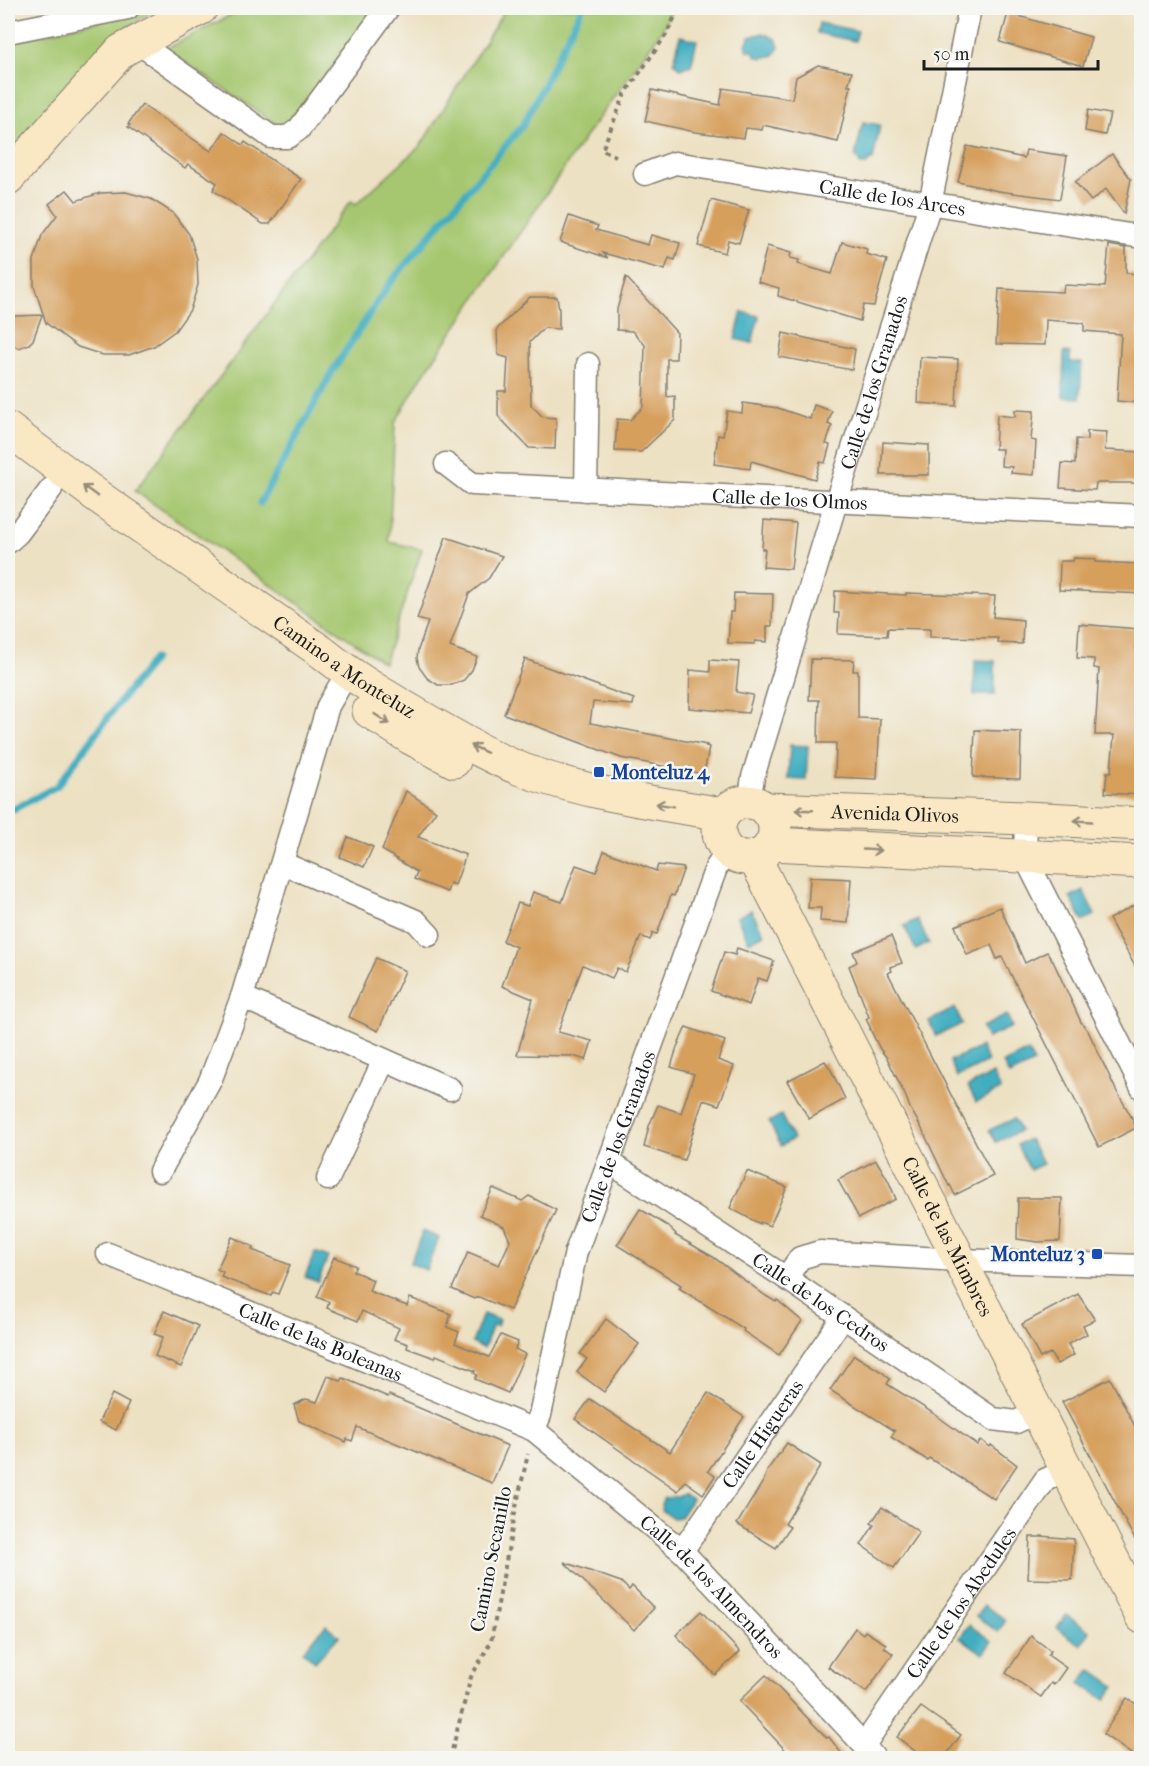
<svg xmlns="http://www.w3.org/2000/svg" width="1149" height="1766" viewBox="0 0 1149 1766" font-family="'IM FELL French Canon',serif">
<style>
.green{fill:#a6c76f;stroke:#617246;stroke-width:1.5}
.water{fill:#41adc0;stroke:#2e646e;stroke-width:1.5}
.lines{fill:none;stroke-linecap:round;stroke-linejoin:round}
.stream{stroke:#41adc0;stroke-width:7}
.building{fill:#d69f5c}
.street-casing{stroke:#847e70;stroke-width:25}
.secondary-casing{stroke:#847e70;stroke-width:35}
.path{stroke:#847e70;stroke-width:4;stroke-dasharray:4.5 4.5;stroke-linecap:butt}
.street{stroke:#fff;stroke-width:22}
.secondary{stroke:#fae7c3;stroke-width:33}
.oneway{stroke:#968c78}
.transit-dot{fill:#1a4fb4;stroke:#f6f6f2;stroke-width:2}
.labels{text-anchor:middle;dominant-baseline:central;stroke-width:5;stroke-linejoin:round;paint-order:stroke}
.street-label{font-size:20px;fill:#1c1c1c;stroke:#f6f6f2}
.transit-label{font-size:20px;font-weight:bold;fill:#164399;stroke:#f6f6f2;text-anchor:start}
</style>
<rect width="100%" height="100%" fill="#f6f6f2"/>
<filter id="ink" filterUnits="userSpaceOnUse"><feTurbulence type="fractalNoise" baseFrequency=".0167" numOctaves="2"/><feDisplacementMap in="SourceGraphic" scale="12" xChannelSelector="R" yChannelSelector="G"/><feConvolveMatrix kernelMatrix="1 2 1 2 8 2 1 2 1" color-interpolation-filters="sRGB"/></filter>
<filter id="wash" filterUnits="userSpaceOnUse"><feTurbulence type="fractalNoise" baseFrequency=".008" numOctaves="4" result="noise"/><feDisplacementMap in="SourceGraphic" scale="24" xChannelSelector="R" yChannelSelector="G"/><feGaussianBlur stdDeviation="1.35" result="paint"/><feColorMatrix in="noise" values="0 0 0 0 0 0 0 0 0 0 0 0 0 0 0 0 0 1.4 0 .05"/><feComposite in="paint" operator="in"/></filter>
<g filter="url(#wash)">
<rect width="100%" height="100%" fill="#ede1c3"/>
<g class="green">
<polygon points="153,8 158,8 110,38 8,165 8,42"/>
<polygon points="240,8 377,8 285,130 165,49 229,16"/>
<polygon points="506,8 673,8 662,30 590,130 419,381 395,423 389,542 422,549 384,663 135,491 351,201 356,204 421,145"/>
</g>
<g class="water">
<polygon points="819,23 858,31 855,41 817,33"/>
<polygon points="763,33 776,39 779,47 774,55 762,58 756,56 753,51 748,51 746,44 750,37"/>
<polygon points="680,36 697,40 691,66 687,66 681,69 674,62"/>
<polygon points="863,122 880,125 873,160 870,160 866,165 861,165 857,158 855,157"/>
<polygon points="742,312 759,316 752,343 735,339"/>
<polygon points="1064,352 1070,353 1070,362 1082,363 1080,398 1063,397"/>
<polygon points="975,660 995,661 995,695 974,695"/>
<polygon points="790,745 808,746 806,780 788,779"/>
<polygon points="1083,890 1095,915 1083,921 1070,897"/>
<polygon points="751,910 764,934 749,942 737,917"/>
<polygon points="917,919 929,943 916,950 904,926"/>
<polygon points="955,1008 962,1024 936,1036 929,1021"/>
<polygon points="1007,1015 1012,1027 987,1038 982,1027"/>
<polygon points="981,1047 988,1062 957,1077 950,1061"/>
<polygon points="1028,1051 1034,1063 1009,1075 1003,1063"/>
<polygon points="993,1074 1001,1090 976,1102 968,1086"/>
<polygon points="781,1115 793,1139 781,1146 769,1122"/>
<polygon points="1014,1119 1020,1131 996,1142 989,1130"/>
<polygon points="1029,1139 1043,1164 1030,1170 1017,1145"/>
<polygon points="423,1231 439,1238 426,1270 410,1263"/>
<polygon points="315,1252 328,1257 318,1282 305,1277"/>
<polygon points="483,1314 499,1320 497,1326 493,1325 484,1348 472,1343"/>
<polygon points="683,1494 692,1499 680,1517 673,1518 662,1510 661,1504 664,1498 678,1497"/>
<polygon points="984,1605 1006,1620 998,1632 976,1616"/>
<polygon points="1066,1615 1090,1631 1081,1645 1057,1628"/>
<polygon points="326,1625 339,1636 315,1662 303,1651"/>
<polygon points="969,1625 992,1641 983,1654 960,1637"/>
<polygon points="1091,1669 1115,1686 1105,1700 1080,1683"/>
</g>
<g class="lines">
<g class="stream">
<polyline points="260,503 332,372 389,284 523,125 582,8"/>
<polyline points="8,808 14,809 57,786 120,701 154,659"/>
</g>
</g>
<g id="blocks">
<g class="building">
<polygon points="1008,13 1091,37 1083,66 1000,42"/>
<polygon points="818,65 852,72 848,86 851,86 838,142 763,125 762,130 746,128 744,138 695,132 645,121 652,90 720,105 723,88 792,99 796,77"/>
<polygon points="142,105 211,151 224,132 243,145 245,142 301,179 270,224 263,224 213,190 217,183 188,164 185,168 128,127 130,125 128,124"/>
<polygon points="1088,110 1110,114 1105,135 1085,131"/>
<polygon points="967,146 1024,158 1026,150 1067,156 1060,199 998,191 958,182"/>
<polygon points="1112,154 1131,179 1124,214 1106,189 1091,201 1075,182"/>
<polygon points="67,190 76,201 100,193 126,192 151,199 173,213 189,234 197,259 198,285 190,310 175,331 154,346 129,355 103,355 78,347 46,323 34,286 34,260 42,235 57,215 49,204"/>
<polygon points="711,200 749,210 739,243 728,240 725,253 698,246"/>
<polygon points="569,216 598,226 596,230 648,245 651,235 680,243 675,260 669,258 665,270 603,253 608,258 560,242"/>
<polygon points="842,242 867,249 866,254 887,260 874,306 863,305 860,321 778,296 779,288 758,282 767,246 791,253 790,258 799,260 798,264 832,274"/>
<polygon points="1109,245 1126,248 1126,273 1142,274 1142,321 1139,321 1138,364 1142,364 1142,403 1117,401 1121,334 1084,331 1084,323 1046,320 1045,345 996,344 999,289 1063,292 1064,285 1105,287"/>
<polygon points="626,277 677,333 676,359 667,359 667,397 675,396 675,420 641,452 615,451 617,419 630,420 643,407 645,345 632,331 617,330 617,309"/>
<polygon points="530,297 557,297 559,310 559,329 544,328 530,342 531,405 543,417 556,418 555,449 529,448 498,416 498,391 506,391 508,358 498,355 497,329"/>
<polygon points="42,315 33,340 29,344 19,348 8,344 8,318 16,316"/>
<polygon points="783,333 855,349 852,370 779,357"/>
<polygon points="920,357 958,359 956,406 918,403"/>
<polygon points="743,403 778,408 810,419 814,405 832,411 828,424 832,426 826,444 830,445 825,463 820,462 815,479 751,461 750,469 714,464 718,435 723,436 727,411 742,413"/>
<polygon points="1015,410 1034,411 1031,440 1036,441 1034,475 1011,473 1012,467 1001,466 1002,449 995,449 997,415 1015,417"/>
<polygon points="1087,431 1107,432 1105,450 1142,452 1142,483 1096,483 1095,490 1060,488 1062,463 1075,464 1076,439 1087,440"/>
<polygon points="883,442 929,445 929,475 881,475"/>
<polygon points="764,520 796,523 791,569 763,567 765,549 762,549"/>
<polygon points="446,537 502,556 489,578 469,594 450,647 477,657 472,670 464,680 452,685 438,685 427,678 419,667 417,658 418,650 428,622 417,619"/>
<polygon points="1074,558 1096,559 1095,562 1142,564 1142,594 1059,590 1060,561 1073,561"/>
<polygon points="835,591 906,595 906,593 995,596 993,617 1023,620 1022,644 998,643 998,638 930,637 930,629 888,628 887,636 838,634 839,613 834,613"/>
<polygon points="734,593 773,594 772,626 767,626 767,642 755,641 755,644 728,643 730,612 733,612"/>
<polygon points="1079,624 1138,629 1136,649 1142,649 1142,795 1105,793 1107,772 1111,772 1114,735 1095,735 1099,669 1094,668 1094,659 1077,658"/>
<polygon points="525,659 634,699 633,705 593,702 590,723 707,745 706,746 709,747 704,774 621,758 504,714"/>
<polygon points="811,659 854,660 853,671 858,671 858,718 880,719 877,779 835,777 836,743 818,743 819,700 809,700"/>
<polygon points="710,660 739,662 736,692 753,695 748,713 689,708 690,670 710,672"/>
<polygon points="975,730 1021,732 1020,779 973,777"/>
<polygon points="406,791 436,811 418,837 466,855 455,885 450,883 447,892 414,879 417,872 382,850"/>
<polygon points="348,837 373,847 364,867 340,857"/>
<polygon points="604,851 656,871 658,865 684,868 674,896 671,895 657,934 653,933 650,940 641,936 626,972 617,968 612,978 583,965 558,1032 592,1041 586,1060 573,1056 517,1055 533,999 502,986 516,947 503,941 518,903 528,906 533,892 562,902 576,865 596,872"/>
<polygon points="810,877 851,879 848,923 820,921 821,908 808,908"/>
<polygon points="1142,901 1142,979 1109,919"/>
<polygon points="1000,907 1025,963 1047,952 1053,961 1081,1022 1088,1031 1116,1090 1132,1118 1136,1128 1099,1147 1002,957 997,959 991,945 967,955 955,926"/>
<polygon points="891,936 902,963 890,967 892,971 888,973 993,1176 955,1195 950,1185 949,1186 921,1127 910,1108 906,1097 887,1058 880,1049 870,1029 871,1029 866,1019 869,1017 849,966 857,962 853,952"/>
<polygon points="737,948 774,961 767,981 758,978 749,1005 711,991 724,952 735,955"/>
<polygon points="376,958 405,971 378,1031 349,1017"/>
<polygon points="686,1027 725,1041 718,1060 734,1066 719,1105 703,1100 684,1160 644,1147 649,1126 658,1105 681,1113 694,1074 671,1067 677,1047"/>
<polygon points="825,1061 831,1070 845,1099 809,1119 787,1081"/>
<polygon points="876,1160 888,1180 896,1199 859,1218 838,1180"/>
<polygon points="747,1171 787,1187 770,1226 760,1222 760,1224 730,1208"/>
<polygon points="493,1188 522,1201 529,1196 556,1210 510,1310 479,1297 474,1299 452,1289 468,1252 499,1265 510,1241 504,1227 480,1215"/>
<polygon points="1018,1198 1062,1198 1060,1241 1038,1242 1017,1239"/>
<polygon points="640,1209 668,1226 676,1234 675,1235 713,1257 766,1296 776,1302 777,1300 802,1321 779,1355 743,1331 744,1329 679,1288 681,1285 617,1245"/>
<polygon points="232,1237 254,1247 252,1250 290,1265 278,1294 273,1292 271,1296 221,1277 223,1272 217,1269"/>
<polygon points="334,1257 356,1266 353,1271 373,1280 369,1291 407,1306 410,1298 451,1314 447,1327 459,1332 455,1343 489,1357 501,1335 518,1342 515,1349 525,1354 508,1393 475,1379 477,1375 474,1373 475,1371 436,1355 435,1358 407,1348 408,1344 394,1339 399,1328 362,1311 358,1321 327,1308 329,1302 317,1297"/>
<polygon points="1078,1294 1095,1320 1083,1325 1087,1334 1068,1344 1074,1355 1057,1364 1050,1353 1040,1358 1022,1324"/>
<polygon points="164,1311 198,1326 181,1367 155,1356 163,1337 154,1334"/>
<polygon points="606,1319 639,1344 604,1392 577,1372 587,1359 580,1354"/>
<polygon points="854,1355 882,1372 890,1379 887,1384 933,1413 977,1445 981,1440 990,1447 991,1445 1017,1465 994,1499 929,1458 927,1460 891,1437 895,1431 830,1390"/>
<polygon points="328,1376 341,1381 343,1378 388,1397 389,1395 508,1446 492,1483 357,1427 352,1441 347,1439 346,1442 299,1421 294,1405 306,1399 317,1402"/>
<polygon points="1110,1378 1142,1440 1142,1553 1062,1402"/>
<polygon points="708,1393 744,1417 708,1471 715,1476 703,1494 685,1481 678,1491 575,1419 590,1399 670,1452"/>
<polygon points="112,1394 129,1403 116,1430 99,1422"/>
<polygon points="787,1443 821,1465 785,1524 790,1527 776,1548 737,1524 764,1480 768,1469"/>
<polygon points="882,1507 919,1532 894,1568 861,1545 874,1525 871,1523"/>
<polygon points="1041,1536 1074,1539 1072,1580 1028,1579 1030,1537 1041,1537"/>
<polygon points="564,1562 621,1582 629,1590 632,1586 654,1608 634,1630"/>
<polygon points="701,1611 740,1652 715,1675 676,1635"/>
<polygon points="855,1628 863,1634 865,1631 876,1638 886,1644 884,1647 893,1654 866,1692 828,1667"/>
<polygon points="1031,1636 1051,1651 1048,1655 1066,1668 1054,1685 1051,1683 1041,1697 1006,1673"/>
<polygon points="766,1675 827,1738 829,1737 845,1758 793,1758 739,1701"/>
<polygon points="1127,1698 1142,1708 1142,1758 1137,1758 1103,1734"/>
<polygon points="921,1707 961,1735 944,1758 924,1758 897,1737"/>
</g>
</g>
</g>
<g filter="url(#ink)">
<use href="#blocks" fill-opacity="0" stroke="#847e70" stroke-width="1.5"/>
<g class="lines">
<g class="street-casing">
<g id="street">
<polyline points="8,32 128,8"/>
<polyline points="137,42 271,137 288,137 299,129 388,8"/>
<path id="s1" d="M 645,174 L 675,163 L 1142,237"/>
<path id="s2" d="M 446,464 L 472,484 L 1142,516"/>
<polyline points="586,490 588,364"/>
<polyline points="8,542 18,533 51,489"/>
<path id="s3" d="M 749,802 L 753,777 L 833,512 L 930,204 L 970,8"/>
<polyline points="1026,818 1025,857 1142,1088"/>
<polyline points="282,863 416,921 429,935"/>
<polyline points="242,997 450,1089"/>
<path id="s4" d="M 609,1162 L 786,1278 L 993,1419 L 1016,1422 L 1037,1412"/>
<polyline points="160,1171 210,1081 242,997 328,706 339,687 350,674"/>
<polyline points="328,1179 384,1060"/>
<path id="s5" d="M 108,1254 L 534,1430 L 682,1551 L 864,1745 L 874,1758"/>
<polyline points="786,1278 800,1258 820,1252 959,1260 1142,1266"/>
<path id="s6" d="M 534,1430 L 540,1415 L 576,1252 L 716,868 L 728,851"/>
<path id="s7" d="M 682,1551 L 843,1317"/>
<path id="s8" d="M 864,1745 L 1045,1480 L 1067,1470"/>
</g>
</g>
<g class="secondary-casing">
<g id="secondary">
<polyline points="8,178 121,51 201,8"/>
<path id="s9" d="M 8,429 L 100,498 L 323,653 C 355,679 391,699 426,720 C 458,738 489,757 523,770 C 588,794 656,803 723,814"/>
<polyline points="369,711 411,738 454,761"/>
<circle cx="747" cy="830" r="28"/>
<path id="s10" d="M 766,809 L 1026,818 L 1142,824"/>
<polyline points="771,844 1142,862"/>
<path id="s11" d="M 754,857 L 1142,1617"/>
</g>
</g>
<g class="path">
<polyline points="616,156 602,150 625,94 666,35 679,8"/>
<polyline points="450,1758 471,1677 491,1642 516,1507 528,1454"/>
</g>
<use href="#street" class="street"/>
<use href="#secondary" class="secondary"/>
</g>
<defs><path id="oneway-shaft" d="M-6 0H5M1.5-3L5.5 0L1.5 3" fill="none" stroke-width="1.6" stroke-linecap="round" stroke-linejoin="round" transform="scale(1.5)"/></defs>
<g class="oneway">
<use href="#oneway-shaft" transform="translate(90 491) rotate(-144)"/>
<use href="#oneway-shaft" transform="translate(382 719) rotate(33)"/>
<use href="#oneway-shaft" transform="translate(479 749) rotate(-155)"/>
<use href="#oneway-shaft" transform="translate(665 805) rotate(-171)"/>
<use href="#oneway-shaft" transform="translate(804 810) rotate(-178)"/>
<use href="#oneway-shaft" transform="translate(1083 821) rotate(-177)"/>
<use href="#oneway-shaft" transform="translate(872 850) rotate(3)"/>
</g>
</g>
<g class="transit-dot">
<rect x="593" y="766" width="12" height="12" rx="3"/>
<rect x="1091" y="1248" width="12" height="12" rx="3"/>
</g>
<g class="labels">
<g class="street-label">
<text stroke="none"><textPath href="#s1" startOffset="252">Calle de los Arces</textPath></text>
<text stroke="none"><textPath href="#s3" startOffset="438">Calle de los Granados</textPath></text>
<text stroke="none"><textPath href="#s2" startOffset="351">Calle de los Olmos</textPath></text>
<text stroke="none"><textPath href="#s9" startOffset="412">Camino a Monteluz</textPath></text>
<text stroke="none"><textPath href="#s10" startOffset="129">Avenida Olivos</textPath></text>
<text stroke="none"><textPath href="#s6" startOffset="306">Calle de los Granados</textPath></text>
<text stroke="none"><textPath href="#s11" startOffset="426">Calle de las Mimbres</textPath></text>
<text stroke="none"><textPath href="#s4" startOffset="254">Calle de los Cedros</textPath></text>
<text stroke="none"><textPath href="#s5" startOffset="230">Calle de las Boleanas</textPath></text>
<text stroke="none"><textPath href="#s7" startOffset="142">Calle Higueras</textPath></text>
<text transform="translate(491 1559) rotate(-79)">Camino Secanillo</text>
<text stroke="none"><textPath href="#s5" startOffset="698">Calle de los Almendros</textPath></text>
<text stroke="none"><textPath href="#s8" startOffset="172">Calle de los Abedules</textPath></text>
</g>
<g class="transit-label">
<text x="611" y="772">Monteluz 4</text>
<text x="1085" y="1254" text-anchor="end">Monteluz 3</text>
</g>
</g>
<rect width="1149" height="1766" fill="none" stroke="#f6f6f2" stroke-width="30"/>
<path d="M924 60v9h174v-9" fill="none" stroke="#1c1c1c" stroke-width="3"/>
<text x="933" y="60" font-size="18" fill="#1c1c1c" stroke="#f6f6f2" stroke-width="4.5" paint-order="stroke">50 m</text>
</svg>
